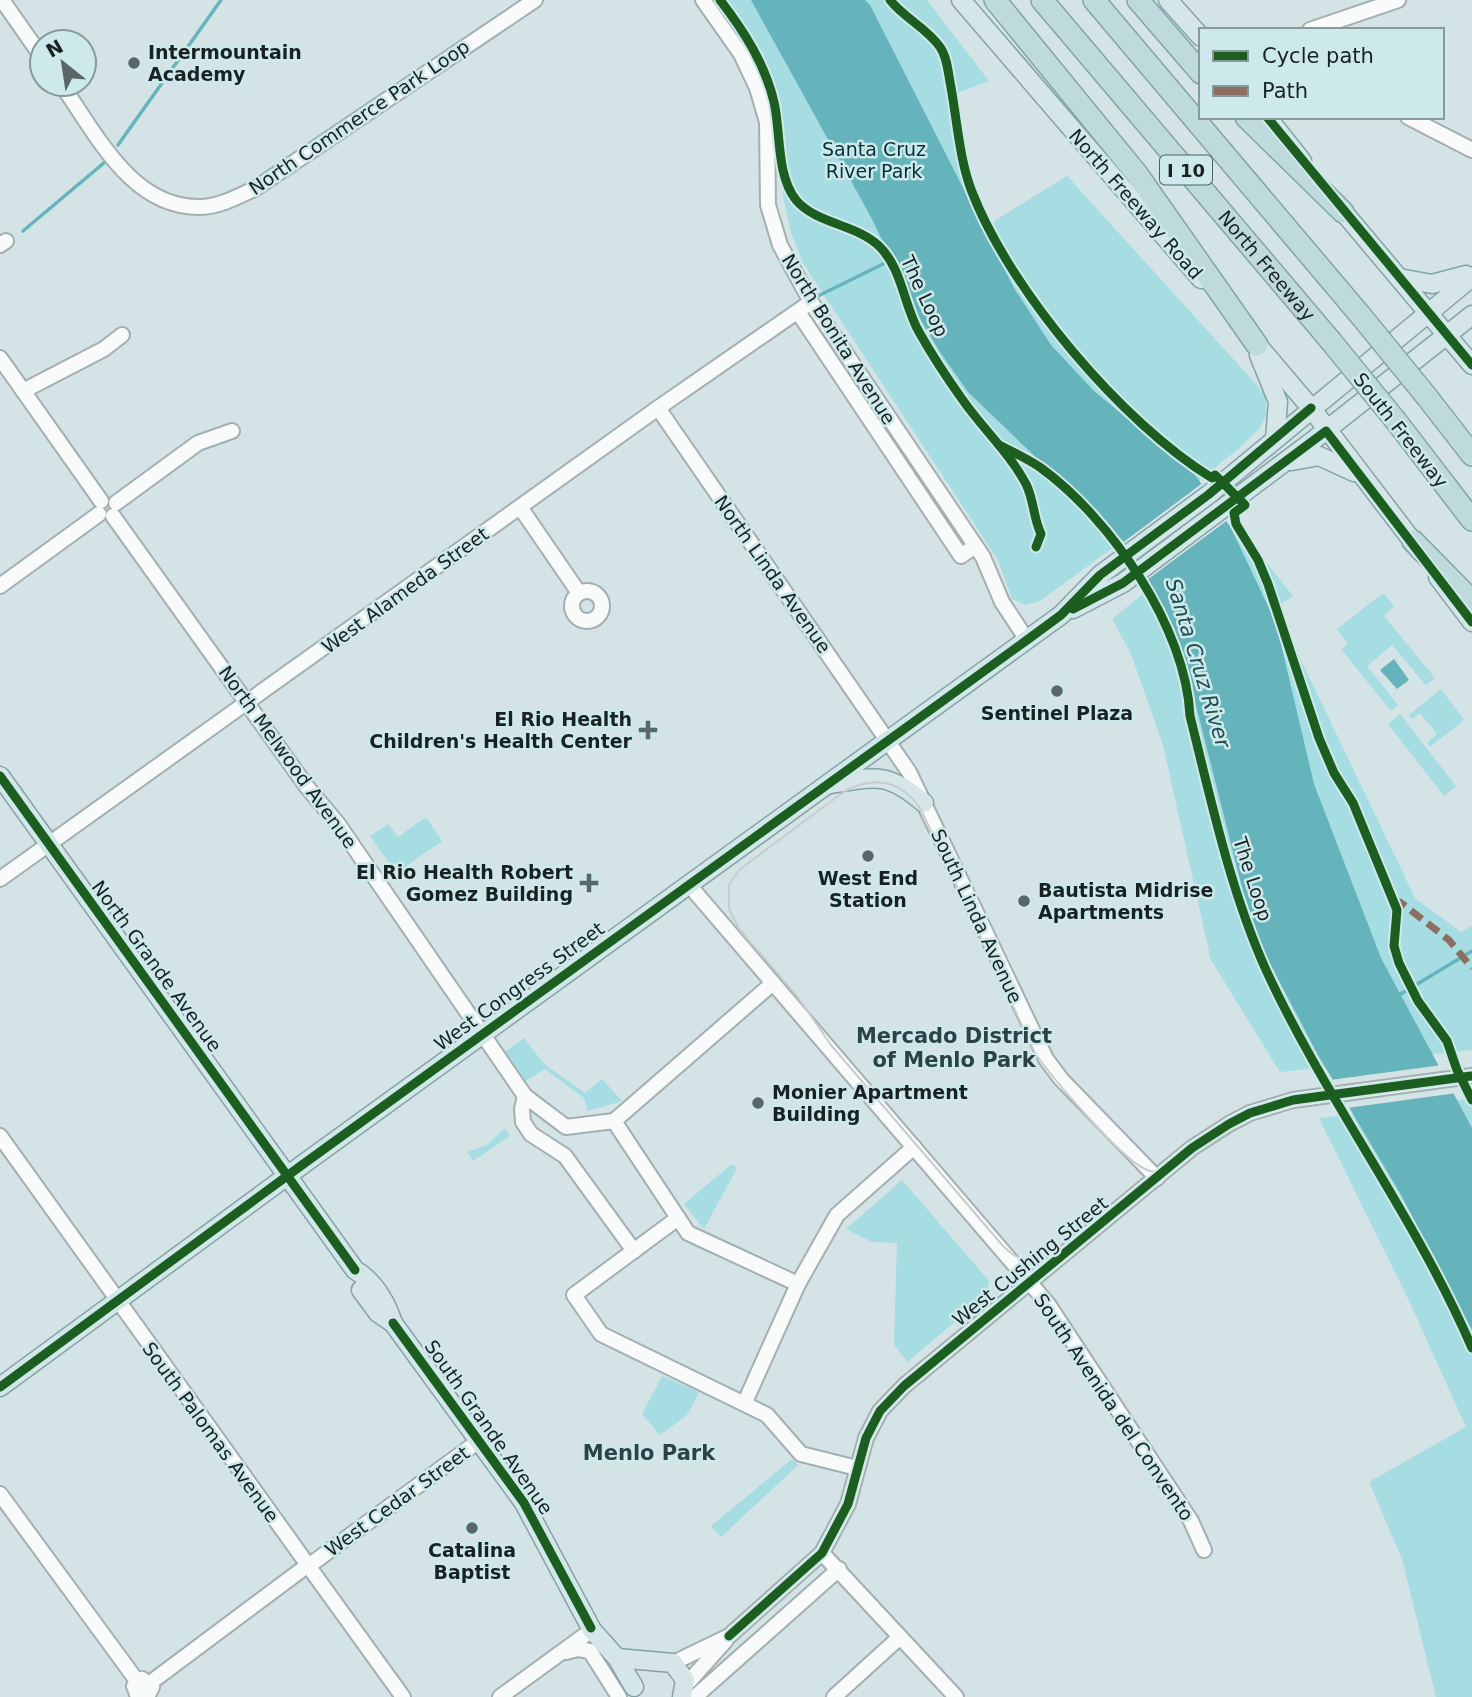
<svg xmlns="http://www.w3.org/2000/svg" width="1472" height="1697" viewBox="0 0 1472 1697" font-family="'DejaVu Sans',sans-serif">
<style>
.green{fill:#a5dde3}
.water{fill:#65b4bb}
.pier{fill:#d4e3e5}
.lines{fill:none;stroke-linecap:round;stroke-linejoin:round}
.stream{stroke:#65b4bb;stroke-width:3.5}
.minor-casing{stroke:#a3afb0;stroke-width:18}
.major-casing{stroke:#83a4a7;stroke-width:21}
.highway-casing{stroke:#83a4a7;stroke-width:24}
.minor{stroke:#f9fbfb;stroke-width:14}
.major{stroke:#d6e6e8;stroke-width:18}
.highway{stroke:#bfdadc;stroke-width:21}
.tram{stroke:#c7cccc;stroke-width:2}
.highway-bridge-casing{stroke:#83a4a7;stroke-width:24;stroke-linecap:butt}
.highway-bridge{stroke:#bfdadc;stroke-width:21}
.quiet{stroke:#8d6e63;stroke-width:7;stroke-dasharray:14 7;stroke-linecap:butt}
.cycleway-casing{stroke:#cee9eb;stroke-width:13}
.cycleway{stroke:#1b5e20;stroke-width:9}
.poi-dot{fill:#5a6667;stroke:#cee9eb;stroke-width:2.5}
.labels{text-anchor:middle;dominant-baseline:central;stroke-width:5;stroke-linejoin:round;paint-order:stroke}
.shield{fill:#cee9eb;stroke:#4f5e5f;stroke-width:2}
.shield-label{font-size:18px;font-weight:bold;fill:#192223}
.poi-label{font-size:19px;font-weight:bold;fill:#192223;stroke:#cee9eb;text-anchor:start}
.street-label{font-size:19px;fill:#192223;stroke:#cee9eb}
.park-label{font-size:19px;fill:#003337;stroke:#cee9eb}
.water-label{font-size:21px;font-style:italic;fill:#1f4d51;stroke:#cee9eb}
.neighbourhood-label{font-size:21px;font-weight:bold;fill:#2c4244;stroke:#cee9eb}
</style>
<rect width="100%" height="100%" fill="#d4e3e5"/>
<g class="green">
<polygon points="725,0 927,0 989,81 955,94 972,183 991,223 1067,176 1265,394 1267,414 1259,429 1237,450 1121,542 1040,601 1026,605 1012,599 998,560 803,263 791,233 783,196 782,136 775,94 755,41"/>
<polygon points="1233,521 1293,596 1276,608 1415,898 1461,932 1472,926 1472,1050 1364,1062 1450,1101 1472,1098 1472,1697 1436,1697 1402,1559 1369,1482 1466,1427 1411,1305 1319,1118 1361,1113 1335,1066 1280,1072 1211,960 1163,745 1131,654 1112,619"/>
<polygon points="1383,593 1394,606 1384,616 1435,678 1426,685 1392,645 1367,666 1398,705 1391,711 1341,649 1348,644 1337,629"/>
<polygon points="1441,689 1464,720 1430,747 1427,743 1437,734 1420,713 1412,719 1409,715"/>
<polygon points="1400,714 1456,786 1444,796 1388,724"/>
<polygon points="426,817 442,841 396,873 370,836 388,824 398,837"/>
<polygon points="524,1038 544,1064 585,1093 602,1079 622,1101 588,1111 584,1098 545,1069 524,1082 503,1053"/>
<polygon points="505,1128 510,1136 473,1161 467,1152 487,1145"/>
<polygon points="732,1164 737,1168 704,1229 684,1204"/>
<polygon points="902,1180 989,1281 987,1295 907,1362 894,1344 897,1243 872,1242 846,1229"/>
<polygon points="662,1376 699,1392 687,1415 660,1435 642,1414"/>
<polygon points="792,1459 798,1465 721,1537 711,1526"/>
</g>
<g class="water">
<polygon points="751,0 865,0 870,5 1014,288 1051,345 1094,391 1196,476 1231,528 1276,623 1314,784 1381,958 1472,1128 1472,1330 1400,1193 1318,1055 1264,952 1243,891 1186,666 1161,607 1123,541 968,392 940,352 917,314 872,219"/>
<polygon points="1394,659 1409,680 1397,689 1380,670"/>
</g>
<g class="pier">
<polygon points="1204,482 1229,519 1143,583 1121,544"/>
<polygon points="1442,1065 1457,1093 1347,1108 1330,1080"/>
</g>
<g class="lines">
<g class="stream">
<polyline points="118,145 221,0"/>
<polyline points="23,231 105,162"/>
<polyline points="818,296 883,264"/>
<polyline points="1399,995 1472,951"/>
</g>
<g class="minor-casing">
<g id="minor">
<polyline points="2,0 42,57"/>
<polyline points="703,0 741,54 757,88 767,122 768,205 780,245 811,302 983,557 1002,602 1027,640"/>
<polyline points="1310,30 1398,0"/>
<path d="M 61,84 C 96,133 131,208 200,207 C 219,207 239,196 256,188 L 535,0"/>
<polyline points="1408,117 1472,150"/>
<polyline points="0,245 6,241"/>
<polyline points="798,312 961,556 975,546"/>
<polyline points="0,358 101,501"/>
<polyline points="23,391 104,349 122,335"/>
<polyline points="658,408 909,772 1046,1059 1061,1079 1157,1178"/>
<polyline points="116,503 198,443 232,431"/>
<polyline points="520,507 579,593"/>
<polyline points="113,516 307,787 338,824 525,1096 566,1127 614,1121 773,983"/>
<polyline points="0,586 99,514"/>
<circle cx="587" cy="606" r="15"/>
<polyline points="0,879 658,408 811,302"/>
<polyline points="689,885 1048,1304 1191,1521 1204,1550"/>
<polyline points="525,1096 522,1109 523,1122 531,1134 565,1156 634,1251"/>
<polyline points="614,1121 688,1233 798,1284"/>
<polyline points="0,1136 305,1561"/>
<polyline points="678,1218 574,1295 601,1334 767,1415 801,1454 857,1468"/>
<polyline points="745,1402 798,1284 837,1215 914,1147"/>
<polyline points="0,1494 137,1681"/>
<polyline points="822,1553 956,1697"/>
<polyline points="314,1562 480,1440"/>
<polyline points="312,1571 403,1697"/>
<polyline points="566,1652 578,1649 590,1651 619,1697"/>
<polyline points="673,1663 729,1636 822,1553 848,1504 866,1438 880,1411 904,1386 1192,1148 1229,1124 1250,1113 1293,1100 1472,1076"/>
<polyline points="150,1683 304,1568"/>
<polyline points="685,1686 726,1640"/>
<polyline points="696,1696 839,1569"/>
<polyline points="138,1697 134,1686 142,1679 152,1687 147,1697"/>
<polyline points="500,1697 592,1630"/>
<polyline points="834,1697 900,1637"/>
</g>
</g>
<g class="major-casing">
<g id="major">
<polyline points="961,0 1201,279"/>
<polyline points="1168,0 1201,37"/>
<polyline points="1267,117 1302,161"/>
<polyline points="1335,202 1472,365"/>
<polyline points="1399,278 1432,284 1466,275"/>
<polyline points="1249,335 1311,408 1420,551"/>
<polyline points="1259,355 1278,402 1275,439"/>
<polyline points="1292,461 1319,456 1354,472"/>
<polyline points="1438,577 1472,622"/>
<polyline points="1073,609 1123,583 1310,443 1472,315"/>
<path d="M 0,776 L 355,1270 C 375,1282 386,1302 393,1323"/>
<path d="M 830,784 C 876,777 886,771 924,803"/>
<polyline points="361,1290 378,1313 393,1323 524,1503 592,1630 617,1658 634,1687"/>
<polyline points="0,1387 302,1165 1061,615 1100,575 1208,495 1472,277"/>
<polyline points="617,1658 673,1663 685,1680 682,1697"/>
</g>
</g>
<g class="highway-casing">
<g id="highway">
<polyline points="995,0 1137,174 1257,345"/>
<path id="s1" d="M 1042,0 L 1330,340"/>
<polyline points="1094,0 1361,316"/>
<polyline points="1138,0 1201,73"/>
<polyline points="1246,117 1343,212"/>
<polyline points="1427,397 1472,455"/>
<polyline points="1396,421 1472,520"/>
<polyline points="1413,541 1472,601"/>
</g>
</g>
<use href="#minor" class="minor"/>
<use href="#major" class="major"/>
<use href="#highway" class="highway"/>
<path class="tram" d="M 1472,1073 C 1433,1078 1394,1083 1355,1088 C 1320,1093 1283,1095 1250,1110 C 1212,1127 1181,1154 1149,1180 C 1125,1200 1069,1256 1042,1261 C 1027,1264 1013,1256 1003,1246 L 831,1045 L 797,996 L 739,929 L 729,909 L 729,885 L 739,870 L 845,791 C 877,774 906,782 923,814 L 1035,1053 C 1051,1076 1126,1166 1150,1171 C 1173,1176 1230,1126 1256,1115 C 1286,1102 1318,1099 1350,1095 C 1391,1090 1431,1085 1472,1080"/>
<g class="highway-bridge-casing">
<g id="highway-bridge">
<polyline points="1361,316 1427,397"/>
<polyline points="1330,340 1396,421"/>
</g>
</g>
<use href="#highway-bridge" class="highway-bridge"/>
<polyline class="quiet" points="1393,900 1400,902 1449,940 1472,968"/>
<g class="cycleway-casing">
<g id="cycleway">
<path d="M 720,0 C 744,31 765,64 774,102 C 781,132 776,175 796,200 C 816,224 856,224 879,246 C 902,268 904,306 919,332 C 932,355 947,378 962,399 C 982,428 1009,452 1026,484 C 1034,500 1033,517 1041,534 L 1036,547"/>
<path d="M 890,0 C 904,18 927,28 940,47 C 947,57 948,71 950,82 C 957,118 959,159 972,192 C 1010,290 1122,423 1212,478 L 1215,475 L 1245,505 L 1234,513 L 1236,524 L 1258,560 L 1268,584 L 1319,738 L 1334,773 L 1353,803 L 1397,910 L 1394,946 L 1399,963 L 1418,1001 L 1447,1041 L 1457,1070 L 1472,1100"/>
<polyline points="1267,117 1472,365"/>
<path d="M 999,445 C 1013,452 1028,459 1041,468 C 1111,519 1186,628 1190,716 C 1211,800 1230,890 1266,970 C 1326,1100 1415,1216 1472,1348"/>
<polyline points="1073,609 1123,583 1326,431 1472,622"/>
<polyline points="0,776 355,1270"/>
<polyline points="393,1323 524,1503 591,1628"/>
<polyline points="0,1387 302,1165 1027,640 1061,615 1100,575 1208,495 1311,408"/>
<polyline points="729,1636 822,1553 848,1504 866,1438 880,1411 904,1386 1192,1148 1229,1124 1250,1113 1293,1100 1471,1076"/>
</g>
</g>
<use href="#cycleway" class="cycleway"/>
</g>
<g class="poi-dot">
<circle cx="134" cy="63" r="7"/>
<circle cx="1057" cy="691" r="7"/>
<path d="M644.5 719.5h7v7h7v7h-7v7h-7v-7h-7v-7h7z"/>
<circle cx="868" cy="856" r="7"/>
<path d="M585.5 872.5h7v7h7v7h-7v7h-7v-7h-7v-7h7z"/>
<circle cx="1024" cy="901" r="7"/>
<circle cx="758" cy="1103" r="7"/>
<circle cx="472" cy="1528" r="7"/>
</g>
<g class="labels">
<rect class="shield" x="1160" y="155.5" width="52" height="29" rx="5"/>
<g class="shield-label">
<text x="1186" y="170">I 10</text>
</g>
<g class="poi-label">
<text x="148" y="52">Intermountain<tspan x="148" dy="22">Academy</tspan></text>
<text x="1057" y="713" text-anchor="middle">Sentinel Plaza</text>
<text x="632" y="719" text-anchor="end">El Rio Health<tspan x="632" dy="22">Children's Health Center</tspan></text>
<text x="573" y="872" text-anchor="end">El Rio Health Robert<tspan x="573" dy="22">Gomez Building</tspan></text>
<text x="868" y="878" text-anchor="middle">West End<tspan x="868" dy="22">Station</tspan></text>
<text x="1038" y="890">Bautista Midrise<tspan x="1038" dy="22">Apartments</tspan></text>
<text x="772" y="1092">Monier Apartment<tspan x="772" dy="22">Building</tspan></text>
<text x="472" y="1550" text-anchor="middle">Catalina<tspan x="472" dy="22">Baptist</tspan></text>
</g>
<g class="street-label">
<text transform="translate(359 117) rotate(-34)">North Commerce Park Loop</text>
<text transform="translate(1136 204) rotate(49)">North Freeway Road</text>
<text stroke="none"><textPath href="#s1" startOffset="348">North Freeway</textPath></text>
<text transform="translate(925 296) rotate(65)">The Loop</text>
<text transform="translate(839 339) rotate(58)">North Bonita Avenue</text>
<text transform="translate(1401 430) rotate(52)">South Freeway</text>
<text transform="translate(773 574) rotate(55)">North Linda Avenue</text>
<text transform="translate(405 590) rotate(-36)">West Alameda Street</text>
<text transform="translate(288 757) rotate(54)">North Melwood Avenue</text>
<text transform="translate(1253 879) rotate(72)">The Loop</text>
<text transform="translate(977 916) rotate(65)">South Linda Avenue</text>
<text transform="translate(157 966) rotate(54)">North Grande Avenue</text>
<text transform="translate(519 986) rotate(-36)">West Congress Street</text>
<text transform="translate(1030 1261) rotate(-39)">West Cushing Street</text>
<text transform="translate(1114 1407) rotate(56)">South Avenida del Convento</text>
<text transform="translate(489 1427) rotate(55)">South Grande Avenue</text>
<text transform="translate(211 1432) rotate(54)">South Palomas Avenue</text>
<text transform="translate(397 1501) rotate(-36)">West Cedar Street</text>
</g>
<g class="park-label">
<text x="874" y="149">Santa Cruz<tspan x="874" dy="22">River Park</tspan></text>
</g>
<g class="water-label">
<text transform="translate(1198 663) rotate(73)">Santa Cruz River</text>
</g>
<g class="neighbourhood-label">
<text x="954" y="1036">Mercado District<tspan x="954" dy="24">of Menlo Park</tspan></text>
<text x="649" y="1453">Menlo Park</text>
</g>
</g>
<rect x="1199" y="28" width="245" height="91" fill="#cee9eb" stroke="#86999b" stroke-width="2"/>
<rect x="1213" y="51" width="35" height="10" fill="#1b5e20" stroke="#86999b" stroke-width="2"/>
<text x="1262" y="63" font-size="21" fill="#192223">Cycle path</text>
<rect x="1213" y="86" width="35" height="10" fill="#8d6e63" stroke="#86999b" stroke-width="2"/>
<text x="1262" y="98" font-size="21" fill="#192223">Path</text>
<g transform="translate(63 63) rotate(330)"><circle r="33" fill="#cee9eb" stroke="#86999b" stroke-width="2"/>
<path d="M0-5L12 26L0 18L-12 26Z" fill="#5a6667"/>
<text y="-10" font-size="19" font-weight="bold" text-anchor="middle" fill="#192223">N</text>
</g>
</svg>
